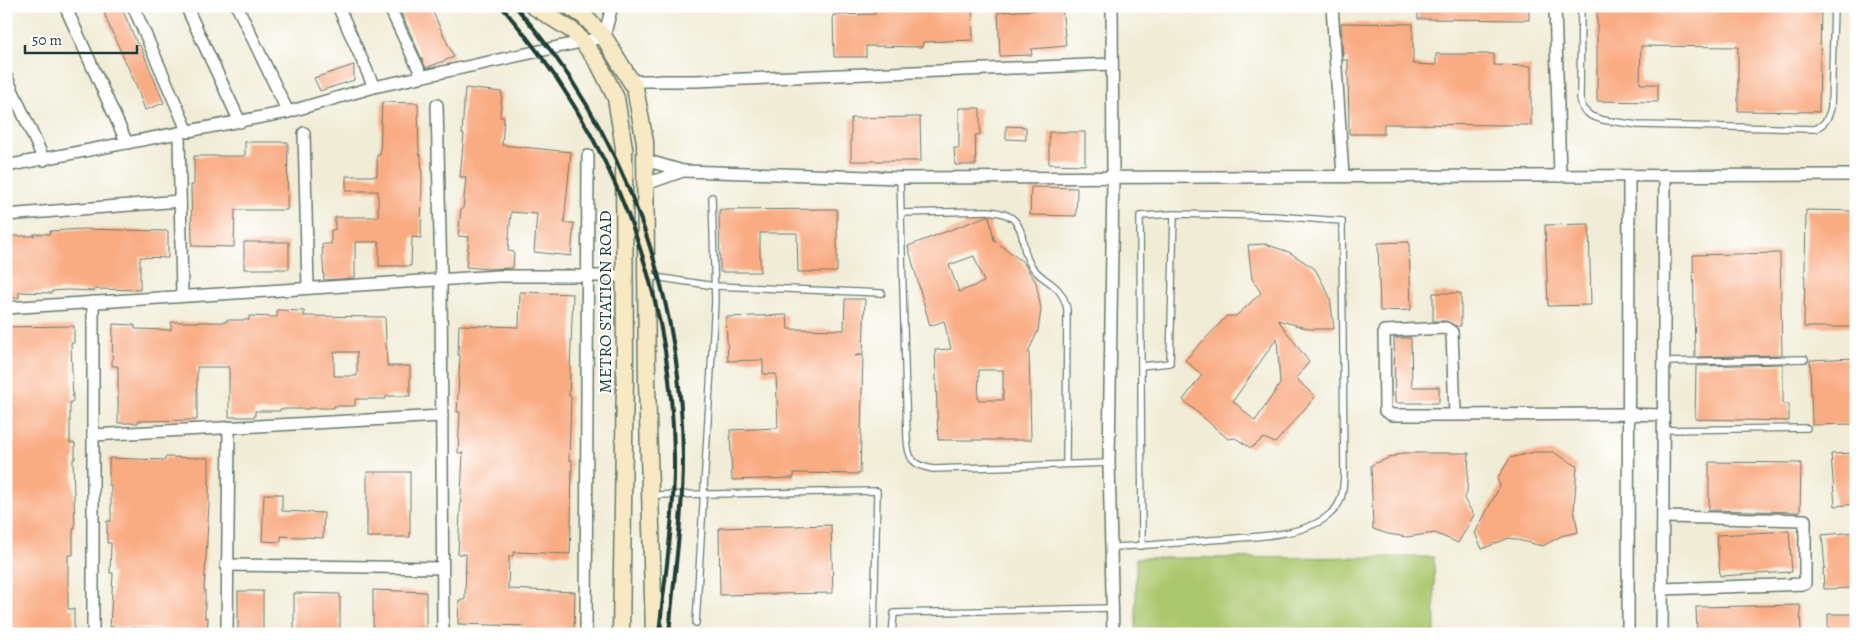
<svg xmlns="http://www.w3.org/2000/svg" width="1862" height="640" viewBox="0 0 1862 640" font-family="Alegreya,serif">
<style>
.green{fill:#abc76d;stroke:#658250}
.building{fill:#f9ab82;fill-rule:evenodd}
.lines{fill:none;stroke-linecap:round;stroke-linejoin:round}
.lane-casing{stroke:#687a6c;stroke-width:8}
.street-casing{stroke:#687a6c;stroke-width:14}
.secondary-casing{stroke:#687a6c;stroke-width:19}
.lane{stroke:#fff;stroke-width:5.5}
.street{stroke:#fff;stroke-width:11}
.secondary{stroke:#f7e9c3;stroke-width:16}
.rail{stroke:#1f3d34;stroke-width:4}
.labels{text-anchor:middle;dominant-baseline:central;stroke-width:4;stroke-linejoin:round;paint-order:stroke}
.street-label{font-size:18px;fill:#1f3d34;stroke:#fff}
</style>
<rect width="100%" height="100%" fill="#fff"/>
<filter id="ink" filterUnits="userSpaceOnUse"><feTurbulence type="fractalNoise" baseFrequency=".02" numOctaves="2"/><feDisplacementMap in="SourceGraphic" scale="10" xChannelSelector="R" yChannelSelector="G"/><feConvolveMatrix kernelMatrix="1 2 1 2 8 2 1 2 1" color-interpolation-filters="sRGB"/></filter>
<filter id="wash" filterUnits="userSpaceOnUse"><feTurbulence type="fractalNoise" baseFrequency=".0096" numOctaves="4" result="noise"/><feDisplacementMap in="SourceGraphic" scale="20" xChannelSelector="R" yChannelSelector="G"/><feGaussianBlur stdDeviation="1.12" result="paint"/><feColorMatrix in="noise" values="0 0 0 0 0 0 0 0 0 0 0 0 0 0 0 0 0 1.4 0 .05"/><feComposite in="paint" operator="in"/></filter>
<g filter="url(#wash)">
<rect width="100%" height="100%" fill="#f0ecd5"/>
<polygon class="green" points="1434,557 1435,634 1136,634 1136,558"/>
<g id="blocks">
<g class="building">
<polygon points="102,6 121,6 138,46 140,45 164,103 145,110 136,85 107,21"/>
<polygon points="398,6 430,6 454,57 426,68"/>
<polygon points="875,6 972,6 973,40 923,42 922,47 866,46 866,57 834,57 833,15 875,14"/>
<polygon points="1039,6 1062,6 1066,46 1031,49 1032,55 1000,56 998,12 1039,10"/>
<polygon points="1418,6 1529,6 1529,20 1418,19"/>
<polygon points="1597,6 1821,6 1819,112 1738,111 1738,47 1641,46 1640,84 1658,84 1658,102 1597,101"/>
<polygon points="1341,23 1413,24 1413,64 1436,65 1436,54 1494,54 1494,65 1531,66 1531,125 1384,124 1384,134 1349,134 1348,60 1343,60"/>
<polygon points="354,65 354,80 320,91 314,78"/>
<polygon points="465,88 502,92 500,117 504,117 502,145 571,152 564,223 574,223 571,256 534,252 537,214 511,212 508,251 514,252 513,268 488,269 466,267 469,237 458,236 461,209 463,209 466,177 460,177 464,134 462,134"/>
<polygon points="382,102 418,103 419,155 421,155 422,179 421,238 412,237 411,266 379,266 379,242 355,242 355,278 324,280 322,244 331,244 331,230 335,230 335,217 378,217 378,191 346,191 346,176 377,176 377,155 380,155"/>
<polygon points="959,108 980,108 980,135 975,135 976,165 955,165 954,148 959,148"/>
<polygon points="920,117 921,161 851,161 851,118"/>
<polygon points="1006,126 1026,127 1026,140 1006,139"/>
<polygon points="1049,132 1085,132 1085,165 1049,164"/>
<polygon points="245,142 288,142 287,210 235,210 234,247 192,246 191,185 194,185 194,156 245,156"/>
<polygon points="1031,187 1077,188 1076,216 1030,215"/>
<polygon points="837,209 837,272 798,272 797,233 760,233 760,272 720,272 719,210"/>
<polygon points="1806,210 1856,211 1856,327 1804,327"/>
<path d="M 987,216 L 989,216 L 994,240 L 1023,262 L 1036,282 L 1041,309 L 1038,331 L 1029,350 L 1031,440 L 938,440 L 935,350 L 951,349 L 944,321 L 930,326 L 908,246 ZM 974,256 L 984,282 L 959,292 L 949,265 ZM 979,370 L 1003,370 L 1003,400 L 978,400 Z"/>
<polygon points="1589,224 1591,305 1548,306 1545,225"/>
<polygon points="83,229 168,231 168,258 140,257 140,290 95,289 95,291 67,290 52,291 52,293 19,292 19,298 6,298 6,236 34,236 34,234 50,234 50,231"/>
<rect x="244" y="242" width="45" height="27"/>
<polygon points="1409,242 1411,310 1380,311 1378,243"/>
<path d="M 1265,244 L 1289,252 L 1315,269 L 1330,297 L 1334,329 L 1309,329 L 1278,320 L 1309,362 L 1296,378 L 1315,397 L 1275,443 L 1264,438 L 1251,448 L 1235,438 L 1228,439 L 1183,400 L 1202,375 L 1185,360 L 1227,316 L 1236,316 L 1261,293 L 1252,279 L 1248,245 ZM 1277,338 L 1280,384 L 1255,421 L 1233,401 Z"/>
<polygon points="1780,253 1782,355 1695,357 1693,255"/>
<polygon points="520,292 573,294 569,396 571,396 569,460 572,460 571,526 570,554 514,552 513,556 509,556 508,589 575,592 574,634 523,634 524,626 458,624 459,600 465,600 466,554 458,554 463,453 458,453 460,412 457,412 460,355 458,355 459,325 519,327"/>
<polygon points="1433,293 1461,293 1461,326 1456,326 1446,321 1433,321"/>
<polygon points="845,299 865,299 863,353 855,356 863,355 860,474 794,473 794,478 732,480 730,430 778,428 776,374 763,374 763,360 728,361 726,317 787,315 788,329 844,330"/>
<path d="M 277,310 L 304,311 L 304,316 L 385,317 L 387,366 L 410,366 L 410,396 L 386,396 L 386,399 L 355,399 L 355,406 L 334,406 L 334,408 L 309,408 L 309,409 L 280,409 L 280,411 L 255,411 L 255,417 L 229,417 L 229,367 L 197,367 L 197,420 L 138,421 L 138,423 L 118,423 L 118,366 L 112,366 L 113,324 L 135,325 L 135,329 L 171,330 L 171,322 L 226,322 L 226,320 L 249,320 L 249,316 L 277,317 ZM 334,352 L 357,352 L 357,376 L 334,376 Z"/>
<polygon points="74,326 74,343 71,343 73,402 70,402 70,443 75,443 75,459 73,459 75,529 73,529 73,555 68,555 68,609 74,609 74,634 6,634 6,327"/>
<polygon points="1394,338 1411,338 1412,387 1439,387 1439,403 1395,403"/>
<polygon points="1856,358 1856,424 1812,425 1810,360"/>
<polygon points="1783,364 1783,404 1789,404 1789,421 1695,419 1696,366"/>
<polygon points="1534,452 1553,452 1577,466 1574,510 1578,532 1561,536 1543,546 1509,538 1482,549 1475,533 1500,486 1497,479 1510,458"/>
<polygon points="1402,453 1469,453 1467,493 1464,499 1474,515 1458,543 1435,533 1407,537 1388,534 1373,529 1371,465"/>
<polygon points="1856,453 1856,504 1835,506 1831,454"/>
<polygon points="165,457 209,458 209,505 204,590 205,590 205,618 208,618 207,634 163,634 163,629 110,627 113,573 110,573 111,543 107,543 107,521 111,521 111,485 109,485 109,458 165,460"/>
<polygon points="1709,462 1801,463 1800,512 1709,510"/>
<rect x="367" y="472" width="43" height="65"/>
<polygon points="264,494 282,494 282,511 324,513 323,538 281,536 281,542 262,541"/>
<polygon points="831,525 833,593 720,595 719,528"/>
<polygon points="1789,531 1792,572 1720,576 1717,535"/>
<polygon points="1856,532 1856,588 1824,589 1823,568 1825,568 1822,535"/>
<polygon points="373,590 426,592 426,634 373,634"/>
<rect x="238" y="591" width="25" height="39"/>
<polygon points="294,593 340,594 340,634 294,633"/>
<polygon points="1800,605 1801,634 1697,634 1696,607"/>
<polygon points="1828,614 1856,614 1856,633 1828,634"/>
</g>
</g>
</g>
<g filter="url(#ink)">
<use href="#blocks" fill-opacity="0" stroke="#687a6c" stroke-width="1"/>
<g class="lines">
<g class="lane-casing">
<g id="lane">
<path d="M 1581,6 L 1580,99 L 1583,109 L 1591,116 L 1603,120 L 1638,125 L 1815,129 C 1825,124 1828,119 1831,108 L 1834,6"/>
<path d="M 900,178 L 907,438 C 908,459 912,465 933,469 L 1109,463"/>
<path d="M 901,213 L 987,211 C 996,212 1006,213 1013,219 C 1026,231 1021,248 1029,262 C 1041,284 1061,280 1067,309 L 1066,463"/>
<polyline points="648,276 715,286 882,293"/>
<polyline points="1664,362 1805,359"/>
<polyline points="1141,366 1170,363 1174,214"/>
<polyline points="1663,430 1807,428"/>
<polyline points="652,495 877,491 874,634"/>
<path d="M 1111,547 C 1144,546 1177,543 1210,540 C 1245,537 1306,538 1331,513 C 1343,503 1343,490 1344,475 L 1342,221 L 1273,216 L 1174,214 L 1140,216 L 1142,546"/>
<polyline points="696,623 715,301 712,197"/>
<polyline points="892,634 894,613 1112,608"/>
</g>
</g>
<g class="street-casing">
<g id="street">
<polyline points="65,6 127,143"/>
<polyline points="133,6 188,132"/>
<polyline points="186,6 240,122"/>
<polyline points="237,6 288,112"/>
<polyline points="338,6 374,87"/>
<polyline points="389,6 422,76"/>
<polyline points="1112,6 1113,177 1109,463 1113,634"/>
<polyline points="1332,6 1343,176"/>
<polyline points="1555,6 1560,176"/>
<polyline points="6,76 44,160"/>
<polyline points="631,81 695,81 1112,64"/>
<polyline points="437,105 441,280 443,634"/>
<polyline points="304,133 308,288"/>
<polyline points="179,134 182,296"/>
<polyline points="645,160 683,171 646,184"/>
<polyline points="6,166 288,112 374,87 604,37 612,6"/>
<polyline points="683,171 900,178 1856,175"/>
<polyline points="6,215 180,201"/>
<polyline points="93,302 93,634"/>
<polyline points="6,308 498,276 625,276"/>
<polyline points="1455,415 1392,415 1385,411 1384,331 1446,328 1452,332 1455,415 1623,414 1663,415"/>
<polyline points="93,435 442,416"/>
<polyline points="226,565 442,568"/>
<polyline points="1662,589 1805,584 1805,520 1663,517"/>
<polyline points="227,634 229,427"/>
<polyline points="586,634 588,156"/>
<polyline points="1628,634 1629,176"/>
<polyline points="1662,634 1665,175"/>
</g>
</g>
<g class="secondary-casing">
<g id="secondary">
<polyline points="533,6 573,31 583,42 599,64 616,98 624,148 625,378 621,634"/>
<polyline points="569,6 584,16 604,37 635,88 645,142 647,382 654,634"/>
</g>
</g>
<use href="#lane" class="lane"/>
<use href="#street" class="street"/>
<use href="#secondary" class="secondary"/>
<g class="rail">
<path d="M 501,6 C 612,134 672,287 674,456 C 675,515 665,575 659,634"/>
<path d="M 515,6 C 624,130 682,292 683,457 C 683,516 674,575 669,634"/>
</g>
</g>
</g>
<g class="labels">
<g class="street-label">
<text transform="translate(605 302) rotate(-90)">METRO STATION ROAD</text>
</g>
</g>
<rect width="1862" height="640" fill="none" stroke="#fff" stroke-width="25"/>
<path d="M25 45v8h112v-8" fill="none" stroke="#1f3d34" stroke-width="2.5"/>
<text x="32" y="45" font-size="15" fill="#1f3d34" stroke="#ffffff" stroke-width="4" paint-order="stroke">50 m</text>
</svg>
